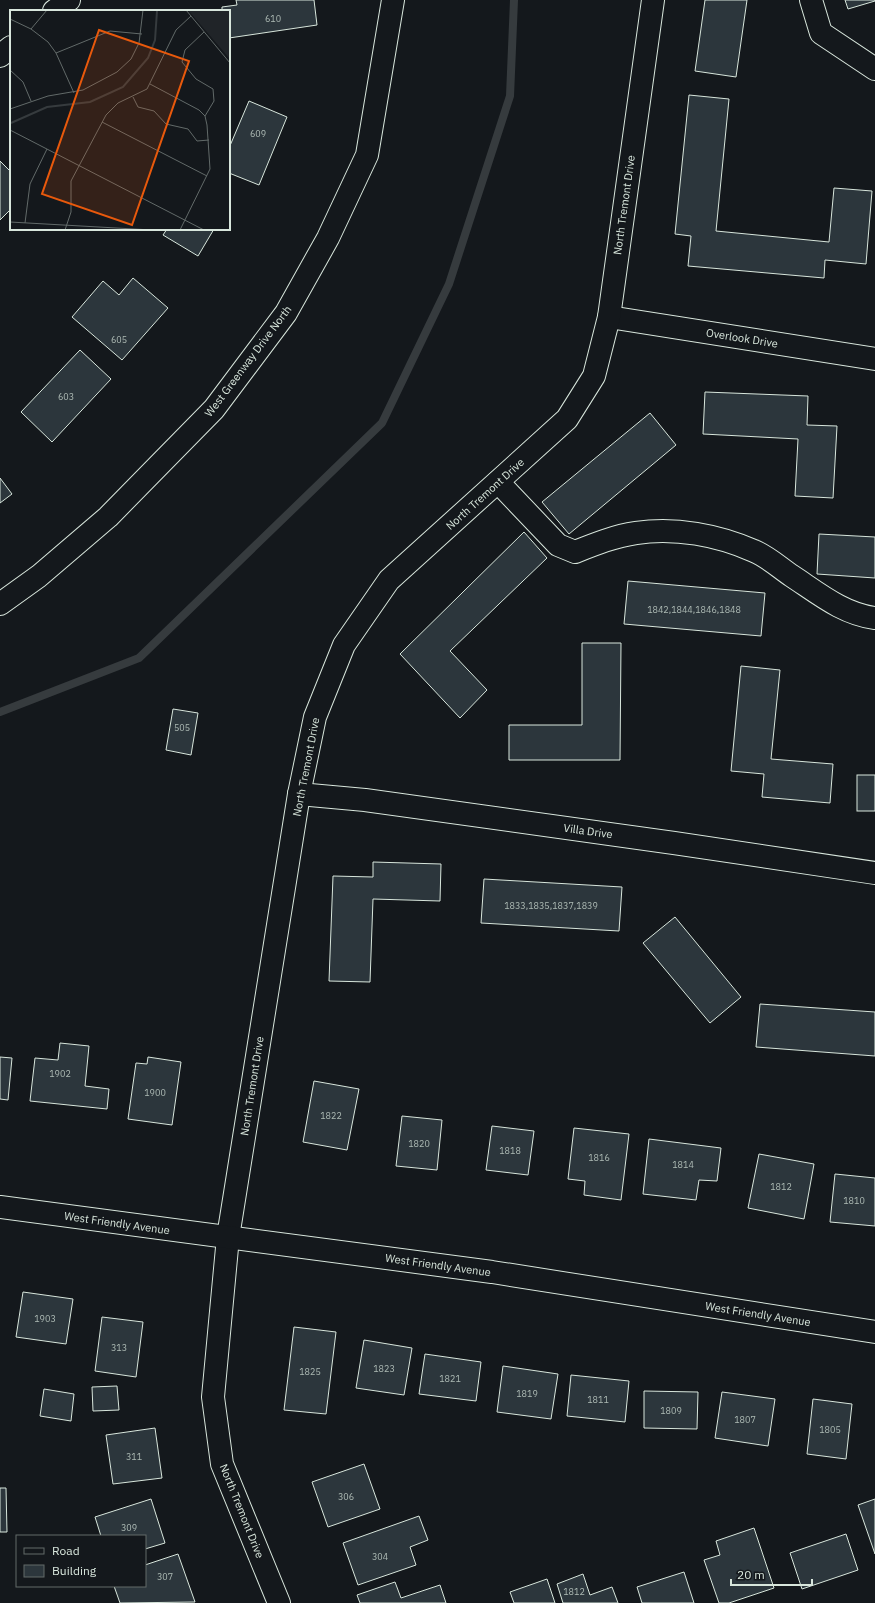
<svg xmlns="http://www.w3.org/2000/svg" width="875" height="1603" viewBox="0 0 875 1603" font-family="'IBM Plex Sans',sans-serif">
<style>
.lines{fill:none;stroke-linecap:round;stroke-linejoin:round}
.stream{stroke:#363b3e;stroke-width:8}
.building{fill:#2c363c;stroke:#d8e6dc}
.minor-casing{stroke:#d8e6dc;stroke-width:24}
.major-casing{stroke:#d8e6dc;stroke-width:24}
.minor{stroke:#14181c;stroke-width:22}
.major{stroke:#14181c;stroke-width:22}
.labels{text-anchor:middle;dominant-baseline:central;stroke-width:3;stroke-linejoin:round;paint-order:stroke}
.number-label{font-size:9px;fill:#adbab4}
.street-label{font-size:11px;fill:#d8e6dc;stroke:#14181c}
.inset-river{fill:none;stroke:#363b3e;stroke-width:2}
.inset-road{fill:none;stroke:#626a69;stroke-width:1}
.view{fill:#e8590c;fill-opacity:0.15;stroke:#e8590c;stroke-width:2}
.inset-edge{fill:none;stroke:#d8e6dc;stroke-width:2}
</style>
<rect width="100%" height="100%" fill="#14181c"/>
<g class="lines">
<polyline class="stream" points="0,712 139,658 382,423 449,284 510,96 514,0"/>
</g>
<g class="building">
<polygon points="236,0 314,0 317,25 229,38 229,11 222,11 222,7 237,5"/>
<polygon points="705,0 747,0 736,77 695,71"/>
<polygon points="845,0 875,0 875,1 848,9"/>
<polygon points="689,95 729,99 716,231 829,242 834,188 872,191 866,264 825,260 824,278 688,266 691,236 675,234"/>
<polygon points="249,101 287,117 259,185 229,173 229,148"/>
<polygon points="0,161 11,172 11,209 0,220"/>
<polygon points="167,229 214,229 198,256 163,235"/>
<polygon points="133,278 168,308 122,360 72,317 103,281 119,295"/>
<polygon points="80,350 111,379 52,442 21,412"/>
<polygon points="705,392 808,396 807,425 837,426 833,498 795,496 798,439 703,434"/>
<polygon points="650,413 676,445 569,534 542,502"/>
<polygon points="0,478 12,494 0,503"/>
<polygon points="524,532 547,558 450,651 487,690 460,718 400,654"/>
<polygon points="819,534 875,537 875,578 817,574"/>
<polygon points="628,581 765,593 761,636 624,624"/>
<polygon points="582,643 621,643 620,760 509,760 509,725 582,725"/>
<polygon points="741,666 780,670 771,759 833,764 830,803 762,797 764,774 731,771"/>
<polygon points="173,709 198,713 191,755 166,750"/>
<rect x="857" y="775" width="18" height="36"/>
<polygon points="373,862 441,864 440,901 373,899 370,982 329,981 333,876 373,877"/>
<polygon points="484,879 622,887 619,931 481,923"/>
<polygon points="675,917 741,997 710,1023 643,943"/>
<polygon points="760,1004 875,1012 875,1056 756,1047"/>
<polygon points="60,1043 89,1046 85,1086 109,1089 107,1109 30,1101 35,1058 58,1060"/>
<polygon points="0,1057 12,1058 8,1100 0,1099"/>
<polygon points="148,1057 181,1062 172,1125 128,1119 136,1063 147,1064"/>
<polygon points="314,1081 359,1089 347,1150 303,1142"/>
<polygon points="402,1116 442,1120 437,1170 396,1166"/>
<polygon points="492,1126 534,1131 528,1175 486,1170"/>
<polygon points="574,1128 629,1134 621,1200 584,1195 585,1181 568,1179"/>
<polygon points="649,1139 721,1148 717,1181 699,1180 696,1200 643,1194"/>
<polygon points="759,1154 814,1164 804,1219 748,1208"/>
<polygon points="835,1174 875,1178 875,1226 830,1222"/>
<polygon points="23,1292 73,1299 66,1344 16,1337"/>
<polygon points="102,1317 143,1322 136,1377 95,1371"/>
<polygon points="294,1327 336,1332 326,1414 284,1410"/>
<polygon points="364,1340 412,1348 404,1395 356,1388"/>
<polygon points="425,1354 481,1362 476,1401 419,1394"/>
<polygon points="503,1366 558,1374 551,1419 497,1412"/>
<polygon points="571,1375 629,1381 625,1422 567,1416"/>
<polygon points="117,1386 119,1410 93,1411 92,1387"/>
<polygon points="44,1389 74,1394 71,1421 40,1416"/>
<polygon points="644,1391 698,1392 697,1429 644,1428"/>
<polygon points="722,1392 775,1399 768,1446 715,1438"/>
<polygon points="813,1399 852,1404 846,1459 807,1454"/>
<polygon points="155,1428 162,1478 113,1484 106,1435"/>
<polygon points="364,1464 380,1509 328,1527 312,1482"/>
<polygon points="0,1488 6,1488 7,1532 0,1532"/>
<polygon points="151,1499 165,1543 145,1549 145,1536 101,1536 95,1517"/>
<polygon points="875,1499 875,1554 858,1505"/>
<polygon points="419,1516 428,1540 410,1547 416,1565 358,1585 343,1543"/>
<polygon points="754,1528 774,1588 729,1603 719,1603 704,1560 720,1555 716,1541"/>
<polygon points="846,1534 858,1570 802,1589 790,1553"/>
<polygon points="178,1554 195,1602 120,1603 114,1586 145,1586 145,1565"/>
<polygon points="684,1572 694,1603 642,1603 637,1587"/>
<polygon points="583,1574 590,1595 612,1587 618,1603 563,1603 557,1584"/>
<polygon points="547,1579 555,1603 514,1603 510,1592"/>
<polygon points="395,1582 401,1598 440,1585 446,1603 360,1603 357,1595"/>
</g>
<g class="lines">
<g class="minor-casing">
<g id="minor">
<polyline points="811,0 821,33 875,69"/>
<polyline points="54,11 69,0"/>
<polyline points="0,56 11,47"/>
<polyline points="609,317 875,359"/>
<path d="M 498,482 L 558,545 L 575,552 C 595,544 615,536 636,533 C 675,527 718,535 754,551 C 767,556 780,568 792,576 C 818,593 843,614 875,618"/>
<polyline points="0,604 39,576 108,517 214,409 286,313 328,238 367,155 393,0"/>
<polyline points="299,794 365,800 674,843 875,873"/>
<polyline points="279,1603 222,1464 213,1397 228,1237 299,794 315,717 344,645 389,580 567,419 594,376 609,317 653,0"/>
</g>
</g>
<g class="major-casing">
<polyline id="major" points="0,1207 492,1272 875,1332"/>
</g>
<use href="#minor" class="minor"/>
<use href="#major" class="major"/>
</g>
<g class="labels">
<g class="number-label">
<text x="273" y="18">610</text>
<text x="258" y="133">609</text>
<text x="119" y="339">605</text>
<text x="66" y="396">603</text>
<text x="694" y="609">1842,1844,1846,1848</text>
<text x="182" y="727">505</text>
<text x="551" y="905">1833,1835,1837,1839</text>
<text x="60" y="1073">1902</text>
<text x="155" y="1092">1900</text>
<text x="331" y="1115">1822</text>
<text x="419" y="1143">1820</text>
<text x="510" y="1150">1818</text>
<text x="599" y="1157">1816</text>
<text x="683" y="1164">1814</text>
<text x="781" y="1186">1812</text>
<text x="854" y="1200">1810</text>
<text x="45" y="1318">1903</text>
<text x="119" y="1347">313</text>
<text x="384" y="1368">1823</text>
<text x="310" y="1371">1825</text>
<text x="450" y="1378">1821</text>
<text x="527" y="1393">1819</text>
<text x="598" y="1399">1811</text>
<text x="671" y="1410">1809</text>
<text x="745" y="1419">1807</text>
<text x="830" y="1429">1805</text>
<text x="134" y="1456">311</text>
<text x="346" y="1496">306</text>
<text x="129" y="1527">309</text>
<text x="380" y="1556">304</text>
<text x="165" y="1576">307</text>
<text x="574" y="1591">1812</text>
</g>
<g class="street-label">
<text transform="translate(624 205) rotate(-82)">North Tremont Drive</text>
<text transform="translate(742 338) rotate(9)">Overlook Drive</text>
<text transform="translate(248 361) rotate(-53)">West Greenway Drive North</text>
<text transform="translate(485 494) rotate(-42)">North Tremont Drive</text>
<text transform="translate(306 767) rotate(-79)">North Tremont Drive</text>
<text transform="translate(588 831) rotate(8)">Villa Drive</text>
<text transform="translate(252 1086) rotate(-81)">North Tremont Drive</text>
<text transform="translate(117 1223) rotate(8)">West Friendly Avenue</text>
<text transform="translate(438 1265) rotate(8)">West Friendly Avenue</text>
<text transform="translate(758 1314) rotate(9)">West Friendly Avenue</text>
<text transform="translate(242 1511) rotate(68)">North Tremont Drive</text>
</g>
</g>
<g transform="translate(10 10)">
<rect width="220" height="220" fill="#14181c"/>
<path d="M 178,0 L 220,0 L 220,49 Z" fill="#202428"/>
<path class="inset-river" d="M 1,113 L 37,97 L 80,92 L 113,77 L 138,48 L 145,30 L 147,1"/>
<path class="inset-road" d="M 176,0 L 220,53M 0,9 L 21,19 L 38,32 L 46,43 L 64,83M 21,19 L 37,0M 194,22 L 175,40 L 172,52 L 186,69 L 203,79 L 204,91 L 195,106M 46,43 L 100,21 L 132,24M 0,60 L 13,72 L 21,91M 140,74 L 189,100 L 195,106 L 197,115 L 200,159 L 170,220M 123,87 L 128,97 L 144,101 L 156,114 L 178,119 L 187,131 L 199,130M 0,99 L 38,86 L 73,80 L 107,62 L 121,49 L 129,33 L 133,0M 92,112 L 197,166M 0,120 L 194,220M 0,212 L 142,220M 15,213 L 20,174 L 37,139M 55,220 L 61,202 L 61,171 L 96,105 L 108,93 L 137,79 L 166,20 L 181,6"/>
<path class="view" d="M 89,20 L 179,51 L 122,215 L 32,184 Z"/>
<rect width="220" height="220" class="inset-edge"/>
</g>
<rect x="16" y="1535" width="130" height="52" fill="#14181c" stroke="#626a69"/>
<rect x="24" y="1548" width="20" height="6" fill="#14181c" stroke="#626a69"/>
<text x="52" y="1555" font-size="12" fill="#d8e6dc">Road</text>
<rect x="24" y="1565" width="20" height="12" fill="#2c363c" stroke="#626a69"/>
<text x="52" y="1575" font-size="12" fill="#d8e6dc">Building</text>
<path d="M731 1579v6h81v-6" fill="none" stroke="#d8e6dc" stroke-width="2"/>
<text x="737" y="1579" font-size="12" fill="#d8e6dc" stroke="#14181c" stroke-width="3" paint-order="stroke">20 m</text>
</svg>
